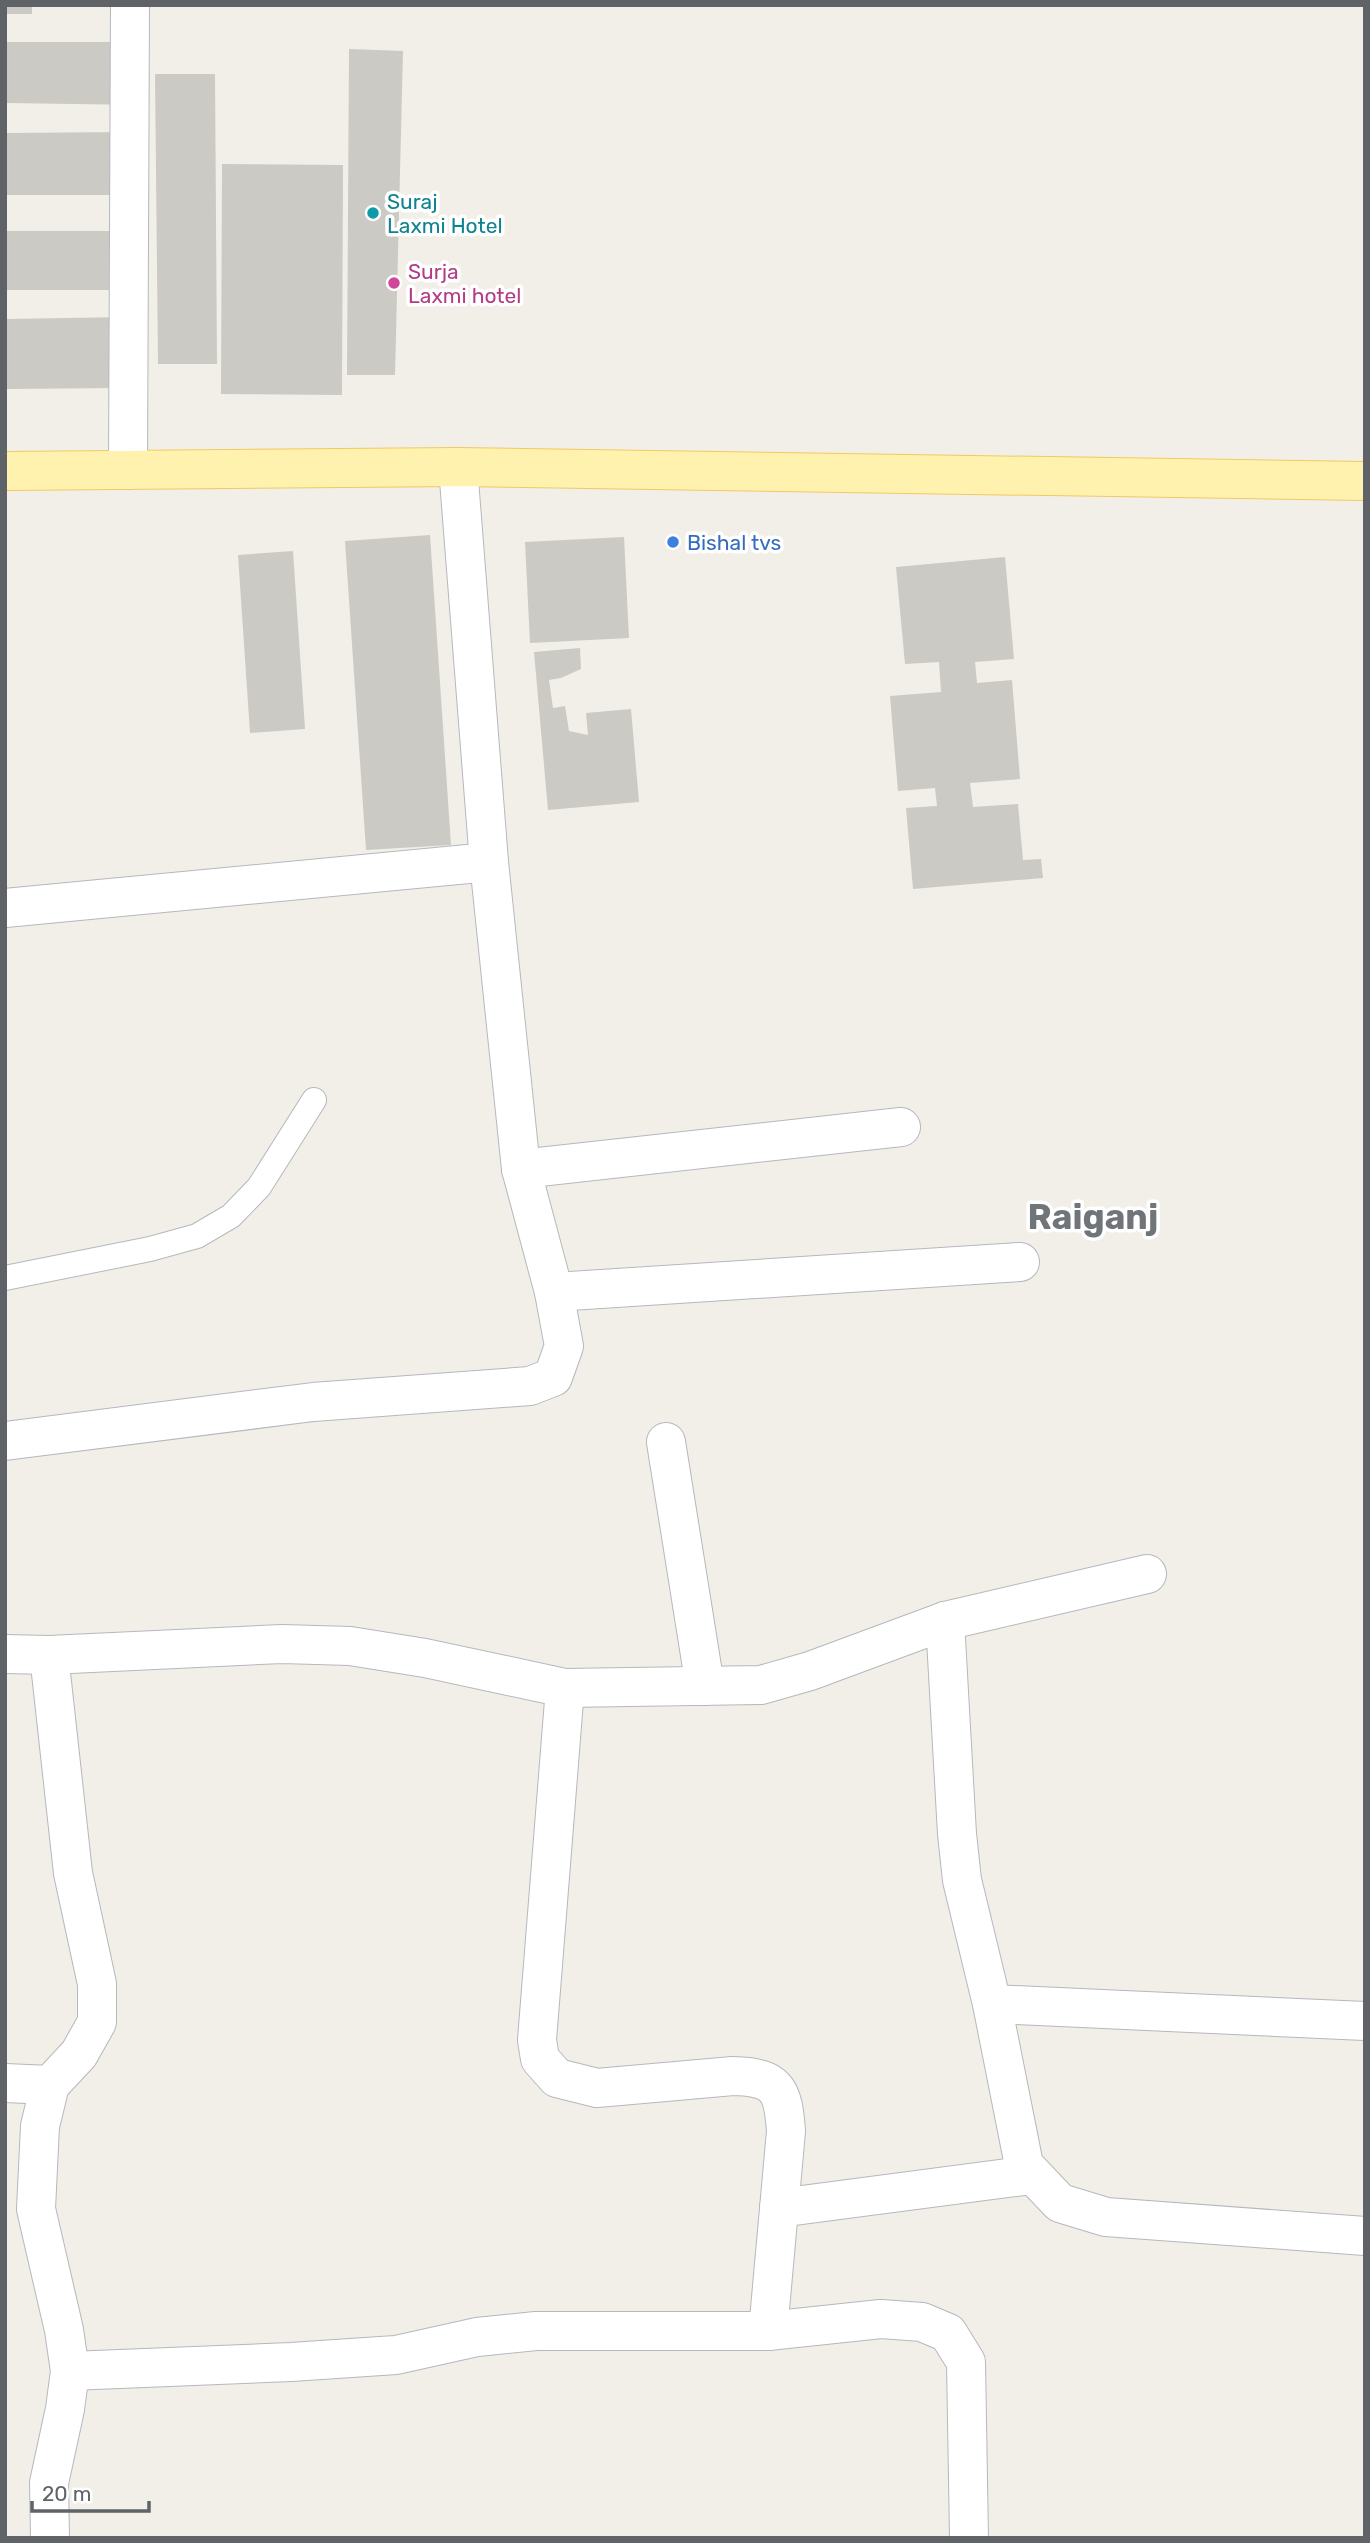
<svg xmlns="http://www.w3.org/2000/svg" width="1370" height="2543" viewBox="0 0 1370 2543" font-family="Rubik,sans-serif">
<style>
.building{fill:#cccac5}
.lines{fill:none;stroke-linecap:round;stroke-linejoin:round}
.lane-casing{stroke:#b5b8bc;stroke-width:26}
.street-casing{stroke:#b5b8bc;stroke-width:40}
.primary-casing{stroke:#f2c960;stroke-width:40}
.lane{stroke:#fff;stroke-width:24}
.street{stroke:#fff;stroke-width:38}
.primary{stroke:#fff2af;stroke-width:38}
.culture-dot{fill:#0f9aa8;stroke:#fff;stroke-width:2.5}
.hotel-dot{fill:#d1479c;stroke:#fff;stroke-width:2.5}
.shop-dot{fill:#3f7fe0;stroke:#fff;stroke-width:2.5}
.labels{text-anchor:middle;dominant-baseline:central;stroke-width:7;stroke-linejoin:round;paint-order:stroke}
.culture-label{font-size:21px;fill:#0d838f;stroke:#fff;text-anchor:start}
.hotel-label{font-size:21px;fill:#b23c85;stroke:#fff;text-anchor:start}
.shop-label{font-size:21px;fill:#366cbe;stroke:#fff;text-anchor:start}
.town-label{font-size:35px;font-weight:bold;fill:#70757a;stroke:#fff}
</style>
<rect width="100%" height="100%" fill="#f1efe8"/>
<g class="building">
<rect x="5" y="5" width="27" height="9"/>
<polygon points="5,42 137,42 142,105 5,103"/>
<polygon points="349,49 403,51 395,375 347,375"/>
<polygon points="155,74 215,74 217,364 158,364"/>
<polygon points="128,132 129,195 5,195 5,133"/>
<polygon points="222,164 343,165 342,395 221,394"/>
<polygon points="5,231 132,231 130,290 5,290"/>
<polygon points="126,317 120,388 5,389 5,319"/>
<polygon points="430,535 451,845 366,850 345,541"/>
<polygon points="624,537 629,638 530,643 525,542"/>
<polygon points="293,551 305,729 250,733 238,555"/>
<polygon points="1005,557 1014,659 975,662 977,683 1012,680 1020,779 970,783 973,807 1018,804 1023,860 1041,859 1043,878 913,889 906,808 937,806 935,788 898,791 890,696 941,692 939,662 905,664 896,567"/>
<polygon points="580,648 581,669 561,678 549,680 553,708 565,706 569,731 588,735 586,713 631,709 639,802 548,810 534,652"/>
</g>
<g class="lines">
<g class="lane-casing">
<polyline id="lane" points="5,1278 150,1249 197,1236 231,1216 259,1187 314,1100"/>
</g>
<g class="street-casing">
<g id="street">
<polyline points="128,470 130,5"/>
<polyline points="5,908 489,862"/>
<polyline points="521,1169 901,1127"/>
<polyline points="554,1292 1020,1262"/>
<polyline points="5,1441 313,1402 530,1386 553,1377 564,1346 554,1292 521,1169 489,862 458,467"/>
<polyline points="666,1442 705,1686"/>
<polyline points="945,1621 957,1834 962,1880 992,2004 1024,2165 1060,2203 1106,2217 1365,2236"/>
<polyline points="5,1654 49,1655 282,1644 350,1646 425,1658 565,1688 761,1685 810,1671 945,1621 1147,1574"/>
<polyline points="49,1655 73,1873 97,1984 97,2022 79,2054 50,2085 40,2126 36,2209 64,2330 70,2371 65,2409 49,2483 50,2538"/>
<path d="M 565,1688 L 537,2040 L 540,2059 L 557,2078 L 597,2088 L 733,2076 C 778,2077 783,2090 786,2131 L 768,2331"/>
<polyline points="992,2004 1365,2021"/>
<polyline points="5,2083 50,2085"/>
<polyline points="779,2208 1031,2175"/>
<polyline points="70,2371 291,2362 396,2355 477,2337 536,2331 768,2331 881,2319 922,2322 948,2333 966,2362 969,2538"/>
</g>
</g>
<g class="primary-casing">
<polyline id="primary" points="5,471 458,467 1365,481"/>
</g>
<use href="#lane" class="lane"/>
<use href="#street" class="street"/>
<use href="#primary" class="primary"/>
</g>
<circle class="culture-dot" cx="373" cy="213" r="7"/>
<circle class="hotel-dot" cx="394" cy="283" r="7"/>
<circle class="shop-dot" cx="673" cy="542" r="7"/>
<g class="labels">
<g class="culture-label">
<text x="387" y="201">Suraj<tspan x="387" dy="24">Laxmi Hotel</tspan></text>
</g>
<g class="hotel-label">
<text x="408" y="271">Surja<tspan x="408" dy="24">Laxmi hotel</tspan></text>
</g>
<g class="shop-label">
<text x="687" y="542">Bishal tvs</text>
</g>
<g class="town-label">
<text x="1093" y="1217">Raiganj</text>
</g>
</g>
<rect width="1370" height="2543" fill="none" stroke="#5f6368" stroke-width="14"/>
<path d="M32 2501v10h117v-10" fill="none" stroke="#5f6368" stroke-width="3.5"/>
<text x="42" y="2501" font-size="21" fill="#5f6368" stroke="#ffffff" stroke-width="5" paint-order="stroke">20 m</text>
</svg>
